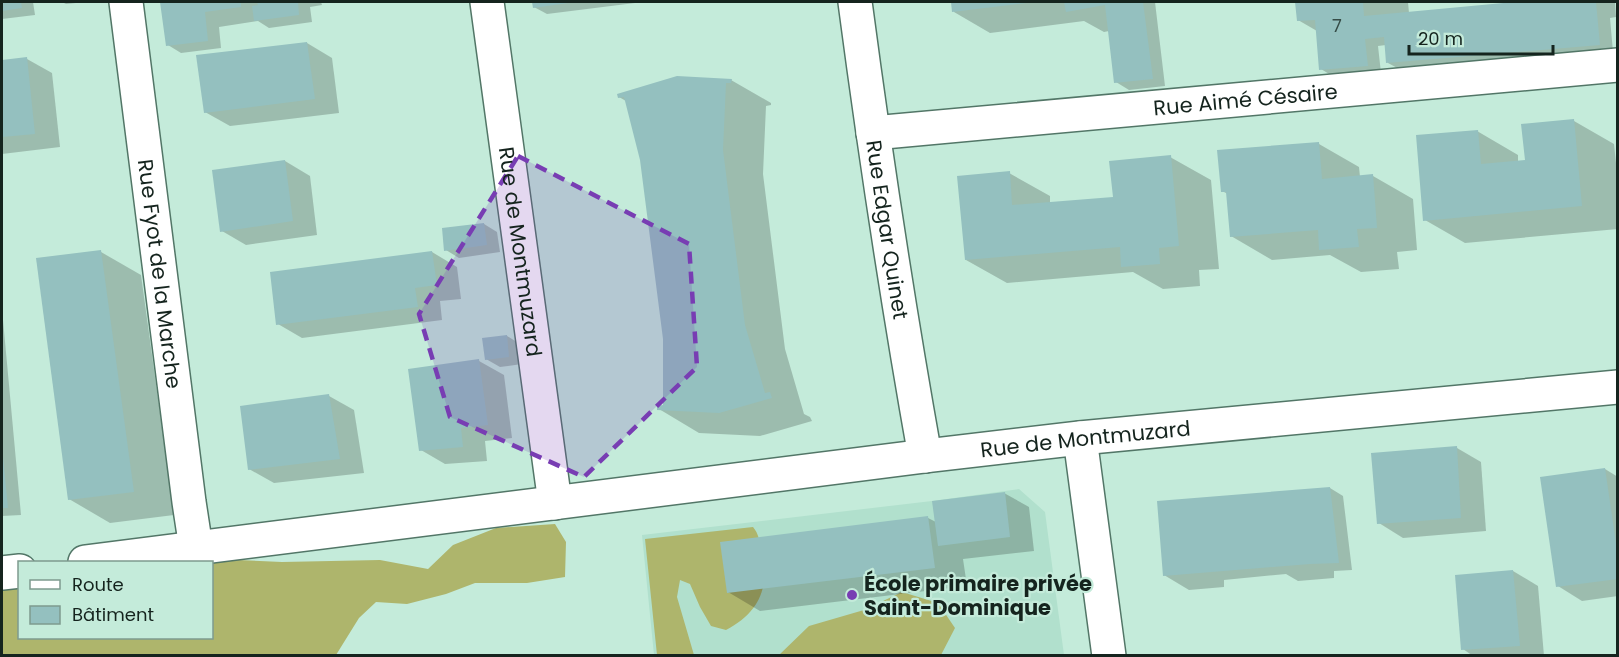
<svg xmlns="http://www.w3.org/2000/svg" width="1619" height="657" viewBox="0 0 1619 657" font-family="Poppins,sans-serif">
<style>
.built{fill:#b1e0cd}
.forest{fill:#aeb56c}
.shadow{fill:#0003}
.building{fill:#94c0bf}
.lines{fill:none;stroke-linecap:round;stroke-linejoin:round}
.street-casing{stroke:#527667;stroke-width:36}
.street{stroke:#fff;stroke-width:33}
.marked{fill:#783db3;fill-opacity:0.2;stroke:#783db3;stroke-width:4.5;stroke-dasharray:12 8;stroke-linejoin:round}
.poi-dot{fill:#783db3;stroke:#c4ebda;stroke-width:2}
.labels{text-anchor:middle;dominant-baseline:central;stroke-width:4.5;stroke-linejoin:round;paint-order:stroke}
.number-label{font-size:18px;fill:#354b46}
.street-label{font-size:21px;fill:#15241e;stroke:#c4ebda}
.poi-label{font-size:21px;font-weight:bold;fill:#15241e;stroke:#c4ebda;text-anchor:start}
</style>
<rect width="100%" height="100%" fill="#c4ebda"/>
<polygon class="built" points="1019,489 1045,512 1064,655 654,655 642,535 932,501"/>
<g class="forest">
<polygon points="555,524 566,542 565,577 527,583 475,583 446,594 407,604 376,602 359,618 336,655 2,655 2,584 19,584 20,638 212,638 212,562 214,559 282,562 380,560 428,569 453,545 496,528"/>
<path d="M 753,527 C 759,534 760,543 762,553 C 770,589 758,613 726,630 L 711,626 L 700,607 L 690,584 L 680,580 L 677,597 L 694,655 L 657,655 L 645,539 Z"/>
<polygon points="902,592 938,603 955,628 941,655 779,655 809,626 864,610"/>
</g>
<g class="shadow">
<polygon points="2,2 33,2 35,15 2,19"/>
<polygon points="62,2 86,2 66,4"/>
<polygon points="162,2 256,2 259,3 259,2 321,2 322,5 310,7 312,22 269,28 258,21 219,27 221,48 181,53 168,45"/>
<polygon points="533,2 643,2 547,14 534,7"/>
<polygon points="952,2 1155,2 1165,86 1129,90 1116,82 1109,31 1104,32 1084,21 990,33 954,12"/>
<polygon points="1297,2 1408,2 1409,13 1519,3 1516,2 1615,2 1616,17 1610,18 1613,52 1401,70 1388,63 1386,45 1378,46 1381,73 1334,77 1321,69 1317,31 1298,20"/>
<polygon points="307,43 332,58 339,113 230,126 205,112"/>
<polygon points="27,59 52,73 60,147 2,154 2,62"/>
<polygon points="731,80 771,103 771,105 766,106 763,174 785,349 804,414 810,417 812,421 760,436 699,433 659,409 664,406 665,338 642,160 626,101 619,97"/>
<polygon points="1574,121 1614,144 1618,182 1618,229 1465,243 1425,220 1477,131 1518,155 1518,162 1526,161"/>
<polygon points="1319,144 1359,167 1360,177 1373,176 1413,199 1417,250 1397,252 1399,269 1361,272 1330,255 1272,260 1231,236 1228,194 1222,191"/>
<polygon points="1170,157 1211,180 1219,269 1199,270 1200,286 1163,289 1133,272 1007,283 966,260 1009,173 1050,196 1050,204 1114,198"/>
<polygon points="285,161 310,176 317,235 246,245 222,231"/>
<polygon points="484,224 497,232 500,252 459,258 446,250"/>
<polygon points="101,252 141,275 174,515 110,523 69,499"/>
<polygon points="432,252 457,267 461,299 440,301 442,320 302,338 278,324"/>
<polygon points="2,309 21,515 2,516"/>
<polygon points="507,336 520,344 522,364 500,367 486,359"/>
<polygon points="479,361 504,375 512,438 485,441 487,461 445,464 421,450"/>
<polygon points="329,396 354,410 364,473 274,483 249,469"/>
<polygon points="1457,448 1481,462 1486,531 1403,538 1379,523"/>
<polygon points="1605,469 1618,477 1618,596 1582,601 1558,586"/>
<polygon points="1330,488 1343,496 1352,570 1334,571 1334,578 1298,581 1286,574 1224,580 1224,587 1189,590 1164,575"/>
<polygon points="1004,493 1029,507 1034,551 963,559 967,586 760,611 728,592 928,518 936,522"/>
<polygon points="1513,571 1538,586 1544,656 1473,656 1463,649"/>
</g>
<g class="building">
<polygon points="2,2 21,2 22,8 2,11"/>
<polygon points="160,2 241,2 241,7 205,12 208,41 166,46"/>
<polygon points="257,2 298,2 299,15 254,21 252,6 258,5"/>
<polygon points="532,2 568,2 568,3 533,8"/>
<polygon points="951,2 1026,2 1026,3 952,12"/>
<polygon points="1064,2 1143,2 1153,79 1114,83 1105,5 1066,12"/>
<polygon points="1295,2 1363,2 1364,16 1514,2 1596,2 1600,45 1386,63 1384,37 1365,39 1368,66 1319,70 1315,20 1297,21"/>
<polygon points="307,42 315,99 204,113 196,55"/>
<polygon points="27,57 35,134 2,137 2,60"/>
<polygon points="677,76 732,79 731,83 726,83 723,150 745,325 765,393 770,392 772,398 719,413 657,410 657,406 663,405 663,339 640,160 624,97 618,98 617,94"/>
<polygon points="1574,119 1582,206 1423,221 1416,135 1478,130 1481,164 1525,160 1521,124"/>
<polygon points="1319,142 1322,179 1373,174 1377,228 1357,229 1359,247 1319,250 1318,230 1230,237 1226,192 1221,192 1217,150"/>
<polygon points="1171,155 1179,246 1159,248 1160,264 1121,267 1120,247 965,260 957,176 1010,171 1012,205 1113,197 1109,161"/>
<polygon points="285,160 293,221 220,232 212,170"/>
<polygon points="484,223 487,245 444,251 442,228"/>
<polygon points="101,250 134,492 68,500 36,258"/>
<polygon points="432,251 437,285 415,288 418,307 276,325 270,272"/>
<polygon points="507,335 509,357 485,360 482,338"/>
<polygon points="479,359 488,425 461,428 463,447 419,451 408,369"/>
<polygon points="329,394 340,459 248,470 240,406"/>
<polygon points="1457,446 1461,518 1377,524 1371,453"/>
<polygon points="2,457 3,457 8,508 2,508"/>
<polygon points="1605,468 1618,557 1618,579 1556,587 1540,477"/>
<polygon points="1330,487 1339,563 1310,564 1163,576 1157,501"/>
<polygon points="1005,492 1010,537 938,546 932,501"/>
<polygon points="928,516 935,568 727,593 720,542"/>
<polygon points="1513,570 1520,646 1461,650 1455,575"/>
</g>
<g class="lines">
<g class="street-casing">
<g id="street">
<path id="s1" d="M 126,2 L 189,502 L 196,548"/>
<path id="s2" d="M 487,2 L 555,503"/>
<path id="s3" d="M 855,2 C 875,153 898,305 925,456"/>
<path id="s4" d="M 873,133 L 1618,65"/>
<polyline points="1080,438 1109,656"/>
<path id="s5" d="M 85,562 L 925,456 L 1080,438 L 1618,387"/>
<polyline points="2,573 20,571"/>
</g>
</g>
<use href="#street" class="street"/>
</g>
<path class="marked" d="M 518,156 L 689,244 L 697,367 L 584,477 L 450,417 L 419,314 Z"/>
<circle class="poi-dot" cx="852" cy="595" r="6"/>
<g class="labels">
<g class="number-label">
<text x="1337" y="25">7</text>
</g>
<g class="street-label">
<text stroke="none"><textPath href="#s4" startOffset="374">Rue Aimé Césaire</textPath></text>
<text stroke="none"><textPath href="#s3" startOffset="230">Rue Edgar Quinet</textPath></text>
<text stroke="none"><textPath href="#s2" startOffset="252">Rue de Montmuzard</textPath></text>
<text stroke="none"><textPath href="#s1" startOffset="274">Rue Fyot de la Marche</textPath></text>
<text stroke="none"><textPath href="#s5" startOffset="1008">Rue de Montmuzard</textPath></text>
</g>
<g class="poi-label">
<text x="864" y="583">École primaire privée<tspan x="864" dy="24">Saint-Dominique</tspan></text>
</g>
</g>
<rect width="1619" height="657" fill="none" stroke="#15241e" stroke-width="6"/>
<rect x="18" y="561" width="195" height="78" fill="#c4ebda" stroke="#7e9b8f" stroke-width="1.5"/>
<rect x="30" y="580" width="30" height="9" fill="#ffffff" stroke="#7e9b8f" stroke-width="1.5"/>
<text x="72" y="591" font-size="18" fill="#15241e">Route</text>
<rect x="30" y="606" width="30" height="18" fill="#94c0bf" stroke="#7e9b8f" stroke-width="1.5"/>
<text x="72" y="621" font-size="18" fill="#15241e">Bâtiment</text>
<path d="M1409 45v9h144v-9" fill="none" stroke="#15241e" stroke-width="3"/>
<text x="1418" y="45" font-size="18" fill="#15241e" stroke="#c4ebda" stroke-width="4.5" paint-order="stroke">20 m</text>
</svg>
